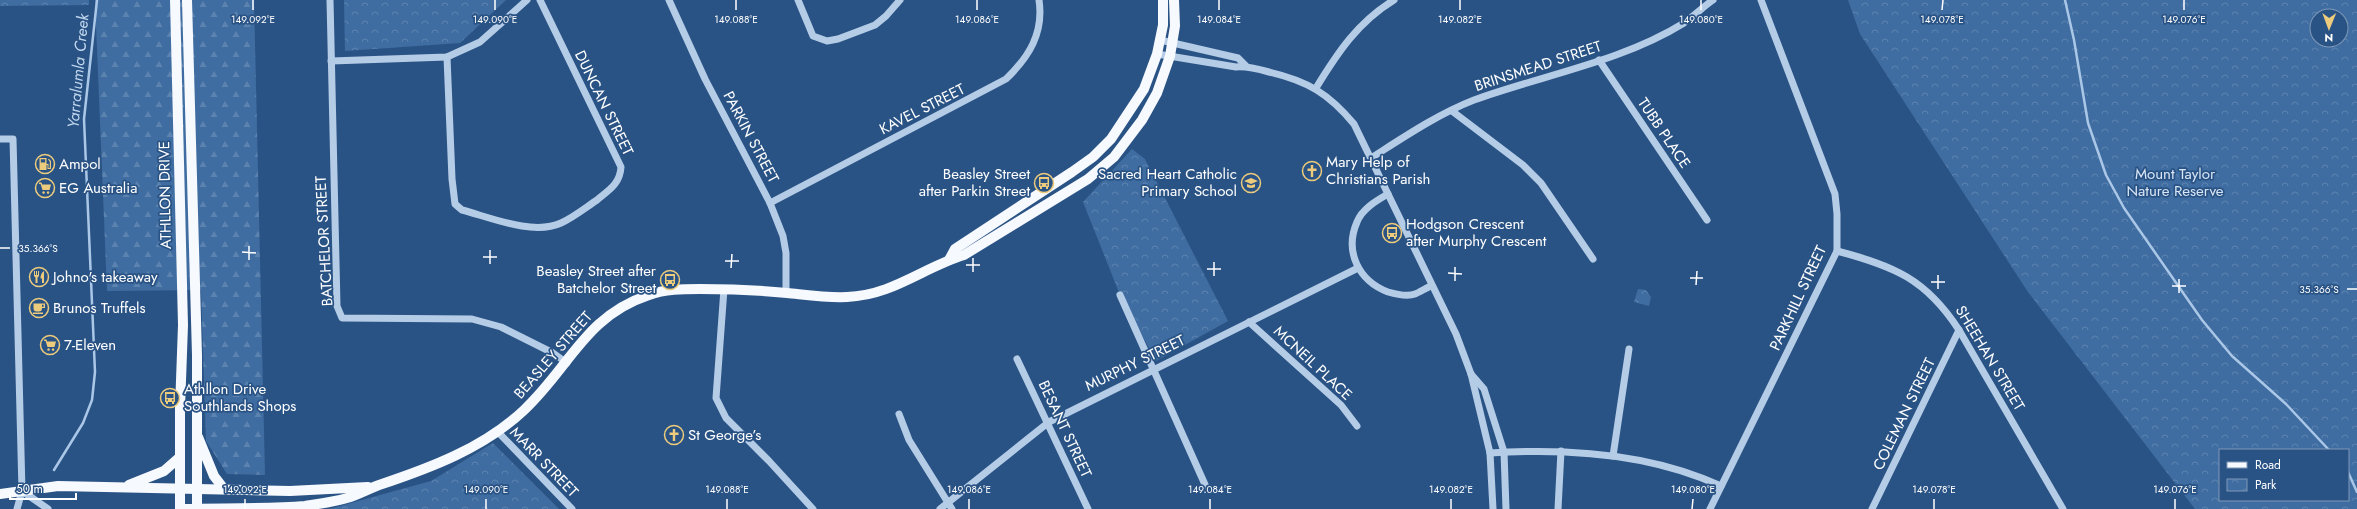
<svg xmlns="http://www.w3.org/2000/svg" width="2357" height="509" viewBox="0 0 2357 509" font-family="Jost,sans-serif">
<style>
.forest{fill:url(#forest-firs)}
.park{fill:url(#park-crowns);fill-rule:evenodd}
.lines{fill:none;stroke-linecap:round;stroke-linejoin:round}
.stream{stroke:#aac7e7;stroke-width:2.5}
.minor{stroke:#b5cce7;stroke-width:7}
.major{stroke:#f6f9fe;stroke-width:10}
.ticks{fill:none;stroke:#fff;stroke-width:1.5}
.labels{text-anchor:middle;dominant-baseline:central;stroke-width:3.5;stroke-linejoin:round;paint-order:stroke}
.street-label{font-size:15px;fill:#fff;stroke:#2a5385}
.poi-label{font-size:15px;fill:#fff;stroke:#2a5385;text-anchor:start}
.park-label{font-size:15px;fill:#d8e6f6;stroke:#2a5385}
.water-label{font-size:16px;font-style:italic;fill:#c0d6ee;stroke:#2a5385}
.ticks-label{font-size:10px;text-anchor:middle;fill:#fff;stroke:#2a5385;stroke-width:3.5;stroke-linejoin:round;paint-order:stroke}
</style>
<defs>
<pattern id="forest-firs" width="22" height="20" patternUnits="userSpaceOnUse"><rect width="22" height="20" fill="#3f6da1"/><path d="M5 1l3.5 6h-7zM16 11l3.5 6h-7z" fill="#5c83af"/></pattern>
<pattern id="park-crowns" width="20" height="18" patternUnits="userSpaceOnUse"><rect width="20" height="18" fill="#3f6da1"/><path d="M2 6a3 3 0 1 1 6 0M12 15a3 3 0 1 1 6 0" fill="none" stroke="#5c83af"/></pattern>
</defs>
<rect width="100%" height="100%" fill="#2a5385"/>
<polygon class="forest" points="95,0 254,0 265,475 227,474 206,441 201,290 107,291"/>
<g class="park">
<polygon points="0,0 89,0 89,5 0,6"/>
<polygon points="344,0 506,0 460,43 345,51"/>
<path d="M 1848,0 L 2357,0 L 2357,509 L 2195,509 L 2028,292 L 1860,34 ZM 2317,16 L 2341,16 L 2341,40 L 2317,40 ZM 2220,450 L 2348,450 L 2348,500 L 2220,500 Z"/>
<polygon points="1132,149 1145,159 1228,321 1156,361 1120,295 1083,202"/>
<polygon points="1638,289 1646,290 1651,297 1649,306 1634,302"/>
<polygon points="493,443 559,509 329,509 431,481"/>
</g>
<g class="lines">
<g class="stream">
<polyline points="2065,0 2074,40 2088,123 2106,175 2124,208 2202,320 2232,356 2286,404 2329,450"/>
<polyline points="54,470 83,423 92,400 95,372 84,119 97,0"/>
<polyline points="2348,472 2357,492"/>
</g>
<g class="minor">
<polyline points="330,0 337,306 342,318 472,319 501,327 553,353 567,363"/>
<polyline points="669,0 705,79 770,203 783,236 786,253 786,293"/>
<polyline points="798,0 813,36 827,41 838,39 875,25 886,16 900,0"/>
<polyline points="1160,40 1238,58 1246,66"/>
<path d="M 1157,54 L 1236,67 C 1247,66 1258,69 1269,72 C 1308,81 1329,94 1354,124 L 1456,334 L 1471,374 L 1490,453 L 1493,509"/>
<path d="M 447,57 L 452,179 L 455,204 L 462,210 C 489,217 533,236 561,223 C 574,217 585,208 597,200 C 609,190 620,184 621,167 L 540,0"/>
<polyline points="1599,60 1707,220"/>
<polyline points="331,61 447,57 480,42 527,0"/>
<path d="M 1316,88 C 1338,52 1358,22 1394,0"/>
<polyline points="1452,111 1523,165 1541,183 1593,259"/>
<polyline points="0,139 13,139 22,491 17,509"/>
<path d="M 1371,158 C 1404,137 1438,114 1474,100 C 1543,75 1621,62 1684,23 C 1694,16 1703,7 1713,0"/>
<path d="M 1388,194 C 1376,201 1362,209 1357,222 C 1344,252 1359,281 1388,292 C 1395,294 1407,297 1415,294 C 1420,292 1426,288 1431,286"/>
<path d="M 770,203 L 1006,79 C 1029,57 1044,33 1039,0"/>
<path d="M 1837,251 C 1894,266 1926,279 1959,330 L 2063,509"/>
<polyline points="724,289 716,398 726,418 769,461 813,509"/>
<polyline points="1120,295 1207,489"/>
<polyline points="1249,322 1341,405 1357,426"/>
<polyline points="1017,359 1088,509"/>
<polyline points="1471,374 1484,389 1504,452 1506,509"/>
<polyline points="899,414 909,440 952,509"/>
<polyline points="498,432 572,509"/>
<path d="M 1490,453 C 1567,448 1650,453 1721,486"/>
<polyline points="1613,456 1629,349"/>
<polyline points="22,491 48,509"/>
<polyline points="940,509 1049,422 1358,268"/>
<polyline points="1558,509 1561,451"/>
<polyline points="1710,509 1837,251 1837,214 1835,194 1761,0"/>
<polyline points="1872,509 1959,330"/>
</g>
<g class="major">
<polyline points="175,0 183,325 180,408 180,509"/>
<polyline points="187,0 197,355 197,509"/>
<polyline points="949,260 955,249 1072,172 1093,157 1111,139 1144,89 1157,54 1163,25 1163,0"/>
<polyline points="198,437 214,476 224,489"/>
<polyline points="129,485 164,471 180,457"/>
<polyline points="0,494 58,486 290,491 368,487"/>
<path d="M 183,509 C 223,508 265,509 305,506 C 318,504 334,502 347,498 C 358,495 368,489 379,485 C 430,468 484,448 524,410 C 570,367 585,316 649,295 C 665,289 683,289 700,289 C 729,289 758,290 787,293 C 807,295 827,298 847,297 C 893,295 922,268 964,255 L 1088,179 L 1114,157 L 1142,120 L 1157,93 L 1170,56 L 1175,26 L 1174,0"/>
</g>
</g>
<path class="ticks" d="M 253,10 L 253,0M 495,10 L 495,0M 736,10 L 736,0M 977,10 L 977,0M 1219,10 L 1219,0M 1460,10 L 1460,0M 1701,10 L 1701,0M 1942,10 L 1943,0M 2184,10 L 2184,0M 0,248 L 10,248M 242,252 L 256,253M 483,257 L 497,257M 249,260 L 249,246M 725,261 L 739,261M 490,264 L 490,250M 966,265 L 980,265M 731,268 L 732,254M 1207,269 L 1221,269M 973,272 L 973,258M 1448,273 L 1462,274M 1214,276 L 1214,262M 1690,278 L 1703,278M 1455,281 L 1455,267M 1931,282 L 1945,282M 1696,285 L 1697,271M 2172,286 L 2186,286M 1938,289 L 1938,275M 2347,289 L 2357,289M 2179,293 L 2179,279M 245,509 L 245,499M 486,509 L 486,499M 727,509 L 727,499M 969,509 L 969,499M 1210,509 L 1210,499M 1451,509 L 1451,499M 1692,509 L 1693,499M 1934,509 L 1934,499M 2175,509 L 2175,499"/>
<defs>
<g id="fuel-ring" transform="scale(1)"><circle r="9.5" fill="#2a5385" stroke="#edcb7c" stroke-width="1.5"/><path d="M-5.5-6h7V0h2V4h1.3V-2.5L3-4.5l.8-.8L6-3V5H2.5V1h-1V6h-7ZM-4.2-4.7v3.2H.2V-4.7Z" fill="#edcb7c"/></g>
<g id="church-ring" transform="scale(1)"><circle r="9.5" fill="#2a5385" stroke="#edcb7c" stroke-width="1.5"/><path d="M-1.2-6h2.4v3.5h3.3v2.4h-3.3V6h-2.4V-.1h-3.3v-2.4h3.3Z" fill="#edcb7c"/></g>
<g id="bus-ring" transform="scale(1)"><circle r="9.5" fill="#2a5385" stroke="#edcb7c" stroke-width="1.5"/><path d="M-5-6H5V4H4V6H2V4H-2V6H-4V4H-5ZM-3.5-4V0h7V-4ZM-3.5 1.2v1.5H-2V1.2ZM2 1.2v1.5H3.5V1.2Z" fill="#edcb7c"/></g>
<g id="school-ring" transform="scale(1)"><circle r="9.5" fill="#2a5385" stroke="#edcb7c" stroke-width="1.5"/><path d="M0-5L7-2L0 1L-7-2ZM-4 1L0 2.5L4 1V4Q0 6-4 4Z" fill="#edcb7c"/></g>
<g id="supermarket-ring" transform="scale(1)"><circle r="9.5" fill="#2a5385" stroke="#edcb7c" stroke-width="1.5"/><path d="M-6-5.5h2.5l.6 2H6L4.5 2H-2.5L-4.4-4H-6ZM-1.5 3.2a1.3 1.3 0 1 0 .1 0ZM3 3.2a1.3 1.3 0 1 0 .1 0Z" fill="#edcb7c"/></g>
<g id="restaurant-ring" transform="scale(1)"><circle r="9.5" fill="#2a5385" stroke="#edcb7c" stroke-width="1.5"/><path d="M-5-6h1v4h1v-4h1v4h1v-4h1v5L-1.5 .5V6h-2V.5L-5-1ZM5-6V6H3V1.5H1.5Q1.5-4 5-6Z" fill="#edcb7c"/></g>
<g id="cafe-ring" transform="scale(1)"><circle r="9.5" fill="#2a5385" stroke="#edcb7c" stroke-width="1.5"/><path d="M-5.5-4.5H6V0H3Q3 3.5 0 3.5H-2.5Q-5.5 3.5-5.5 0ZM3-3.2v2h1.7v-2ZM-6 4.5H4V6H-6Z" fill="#edcb7c"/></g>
</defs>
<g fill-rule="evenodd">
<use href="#fuel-ring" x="45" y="164"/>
<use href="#church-ring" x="1312" y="171"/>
<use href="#bus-ring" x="1044" y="183"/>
<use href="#school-ring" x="1251" y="183"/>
<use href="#supermarket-ring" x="45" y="188"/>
<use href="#bus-ring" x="1392" y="233"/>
<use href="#restaurant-ring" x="39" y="277"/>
<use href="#bus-ring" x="670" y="280"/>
<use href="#cafe-ring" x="39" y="308"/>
<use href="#supermarket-ring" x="50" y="345"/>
<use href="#bus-ring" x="170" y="398"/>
<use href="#church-ring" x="674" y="435"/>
</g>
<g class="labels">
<g class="street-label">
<text transform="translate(1538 66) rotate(-18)">BRINSMEAD STREET</text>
<text transform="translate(604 103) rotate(64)">DUNCAN STREET</text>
<text transform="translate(922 109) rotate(-27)">KAVEL STREET</text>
<text transform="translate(1664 133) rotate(56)">TUBB PLACE</text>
<text transform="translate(751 137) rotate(62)">PARKIN STREET</text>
<text transform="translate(165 195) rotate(-91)">ATHLLON DRIVE</text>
<text transform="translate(324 241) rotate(-93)">BATCHELOR STREET</text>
<text transform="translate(1798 298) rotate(-65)">PARKHILL STREET</text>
<text transform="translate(553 355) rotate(-49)">BEASLEY STREET</text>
<text transform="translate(1990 358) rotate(59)">SHEEHAN STREET</text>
<text transform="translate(1135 363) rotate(-26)">MURPHY STREET</text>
<text transform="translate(1313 363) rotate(43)">MCNEIL PLACE</text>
<text transform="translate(1904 414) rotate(-64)">COLEMAN STREET</text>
<text transform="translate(1065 429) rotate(65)">BESANT STREET</text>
<text transform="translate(544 462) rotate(46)">MARR STREET</text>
</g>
<g class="poi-label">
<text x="1326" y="162">Mary Help of<tspan x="1326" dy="17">Christians Parish</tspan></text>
<text x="59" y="164">Ampol</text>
<text x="1030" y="174" text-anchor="end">Beasley Street<tspan x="1030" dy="17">after Parkin Street</tspan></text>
<text x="1237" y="174" text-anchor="end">Sacred Heart Catholic<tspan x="1237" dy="17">Primary School</tspan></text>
<text x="59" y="188">EG Australia</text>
<text x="1406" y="224">Hodgson Crescent<tspan x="1406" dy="17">after Murphy Crescent</tspan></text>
<text x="656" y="271" text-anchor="end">Beasley Street after<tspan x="656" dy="17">Batchelor Street</tspan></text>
<text x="53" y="277">Johno's takeaway</text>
<text x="53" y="308">Brunos Truffels</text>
<text x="64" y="345">7-Eleven</text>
<text x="184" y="389">Athllon Drive<tspan x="184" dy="17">Southlands Shops</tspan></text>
<text x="688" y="435">St George’s</text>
</g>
<g class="park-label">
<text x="2175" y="174">Mount Taylor<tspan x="2175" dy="17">Nature Reserve</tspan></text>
</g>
<g class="water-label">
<text transform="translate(78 71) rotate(-85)">Yarralumla Creek</text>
</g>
</g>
<g class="ticks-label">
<text x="253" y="23">149.092°E</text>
<text x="495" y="23">149.090°E</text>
<text x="736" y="23">149.088°E</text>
<text x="977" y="23">149.086°E</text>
<text x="1219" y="23">149.084°E</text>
<text x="1460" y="23">149.082°E</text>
<text x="1701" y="23">149.080°E</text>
<text x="1942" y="23">149.078°E</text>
<text x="2184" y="23">149.076°E</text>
<text x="38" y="252">35.366°S</text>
<text x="2319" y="293">35.366°S</text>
<text x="245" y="493">149.092°E</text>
<text x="486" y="493">149.090°E</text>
<text x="727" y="493">149.088°E</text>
<text x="969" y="493">149.086°E</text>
<text x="1210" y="493">149.084°E</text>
<text x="1451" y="493">149.082°E</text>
<text x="1693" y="493">149.080°E</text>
<text x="1934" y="493">149.078°E</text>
<text x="2175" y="493">149.076°E</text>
</g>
<rect x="2219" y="449" width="130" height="52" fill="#2a5385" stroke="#7f98b6"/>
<rect x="2227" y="462" width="20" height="6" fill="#f6f9fe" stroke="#7f98b6"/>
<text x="2255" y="469" font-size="12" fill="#ffffff">Road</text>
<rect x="2227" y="479" width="20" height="12" fill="url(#park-crowns)" stroke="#7f98b6"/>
<text x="2255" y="489" font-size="12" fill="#ffffff">Park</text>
<g transform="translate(2329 28) rotate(181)"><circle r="19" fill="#2a5385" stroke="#7f98b6"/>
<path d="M0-3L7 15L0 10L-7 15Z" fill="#edcb7c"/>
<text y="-6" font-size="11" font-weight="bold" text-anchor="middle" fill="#ffffff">N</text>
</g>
<path d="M10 493v6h66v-6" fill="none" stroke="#ffffff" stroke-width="2"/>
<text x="16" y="493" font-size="12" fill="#ffffff" stroke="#2a5385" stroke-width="3" paint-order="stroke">50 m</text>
</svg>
